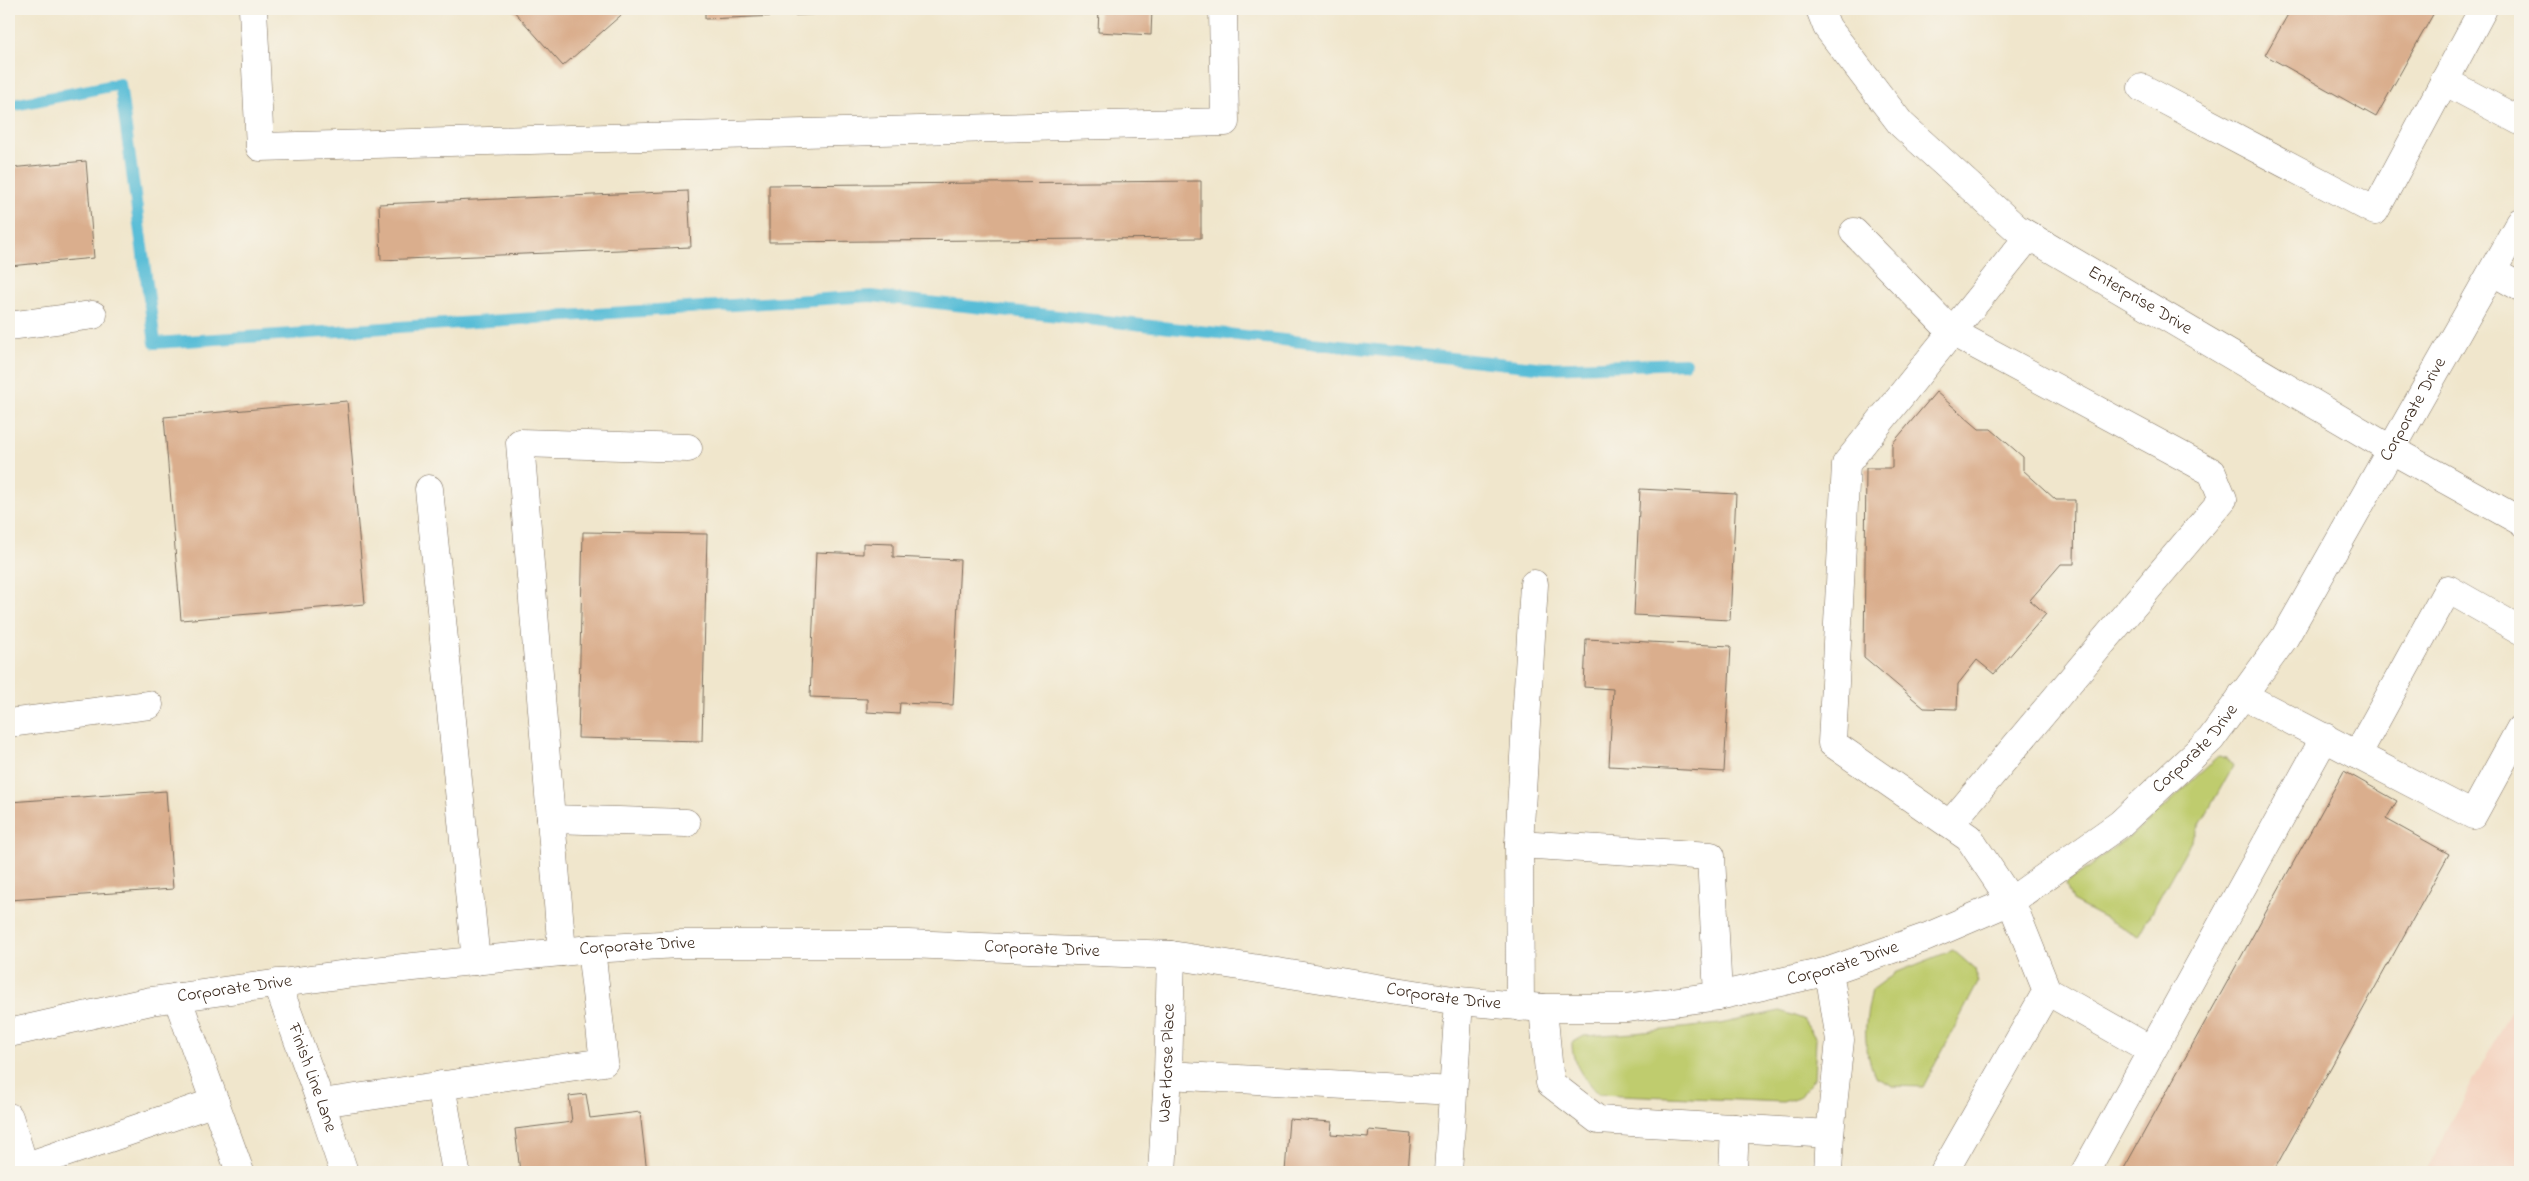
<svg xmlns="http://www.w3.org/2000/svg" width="2529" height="1181" viewBox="0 0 2529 1181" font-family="'Indie Flower',sans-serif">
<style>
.built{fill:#f4d3c0}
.green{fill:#bfcc6e;stroke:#7d7b46}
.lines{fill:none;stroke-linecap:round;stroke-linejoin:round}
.stream{stroke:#59bdd7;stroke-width:12}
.building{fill:#daae8d}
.minor-casing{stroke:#7a6c5b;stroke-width:29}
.minor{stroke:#fff;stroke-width:28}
.labels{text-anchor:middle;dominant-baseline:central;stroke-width:4;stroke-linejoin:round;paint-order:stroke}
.street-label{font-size:18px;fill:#3b2a1e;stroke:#f7f3e8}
</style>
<rect width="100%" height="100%" fill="#f7f3e8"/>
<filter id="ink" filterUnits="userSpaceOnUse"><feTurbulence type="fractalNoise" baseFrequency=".02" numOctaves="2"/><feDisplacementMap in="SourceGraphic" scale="10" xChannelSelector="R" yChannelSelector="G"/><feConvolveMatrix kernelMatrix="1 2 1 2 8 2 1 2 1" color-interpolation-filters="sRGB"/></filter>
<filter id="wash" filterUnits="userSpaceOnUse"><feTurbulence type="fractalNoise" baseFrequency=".0096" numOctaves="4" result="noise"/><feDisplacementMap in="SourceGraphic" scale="20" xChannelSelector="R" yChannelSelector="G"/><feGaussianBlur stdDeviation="1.12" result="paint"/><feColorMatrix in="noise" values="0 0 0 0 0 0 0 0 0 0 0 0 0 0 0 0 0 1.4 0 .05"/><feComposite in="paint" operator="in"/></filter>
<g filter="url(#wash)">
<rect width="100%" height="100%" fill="#f0e6cc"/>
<polygon class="built" points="2520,992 2520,1172 2425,1172"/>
<g class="green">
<polygon points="2218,757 2227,758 2233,766 2138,936 2072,901 2066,884 2143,826"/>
<path d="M 1953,950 L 1975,969 L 1978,983 L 1923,1087 L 1893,1086 L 1875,1077 C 1862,1042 1864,1026 1872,990 L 1895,973 Z"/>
<path d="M 1780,1011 L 1803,1019 L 1816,1039 L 1814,1078 L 1801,1096 L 1783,1102 L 1598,1094 C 1584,1079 1572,1064 1572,1043 L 1584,1036 L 1634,1033 L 1720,1024 Z"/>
</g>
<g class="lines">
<polyline class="stream" points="9,106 120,84 155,343 871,296 1545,368 1685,363"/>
</g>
<g id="blocks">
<g class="building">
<polygon points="512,9 628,9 563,66"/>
<polygon points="705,9 926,9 926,10 705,19"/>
<polygon points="1099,9 1152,9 1151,35 1098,32"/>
<polygon points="2291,9 2436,9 2376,117 2265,55"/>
<polygon points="86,161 94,258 9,266 9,168"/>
<polygon points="1201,181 1201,238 769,242 769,185"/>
<polygon points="688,191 691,247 381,260 379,204"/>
<polygon points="1936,392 1979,429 1991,429 2023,457 2023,470 2056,500 2075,500 2074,564 2061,564 2030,600 2046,614 1994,674 1977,660 1958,684 1957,709 1924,708 1864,657 1866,468 1892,468 1892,444"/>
<polygon points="347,401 365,604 181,620 164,417"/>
<polygon points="1640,489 1736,494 1730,620 1634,615"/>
<polygon points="583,532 707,534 702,741 578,738"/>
<polygon points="863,543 893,544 893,557 960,560 953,705 900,703 899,714 867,712 867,699 810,697 816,552 863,554"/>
<polygon points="1586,639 1731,646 1724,772 1609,766 1613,689 1584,687"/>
<polygon points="2344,771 2397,801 2386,819 2449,854 2273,1172 2122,1172"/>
<polygon points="166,791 173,889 9,900 9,802"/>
<polygon points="586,1094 590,1118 640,1112 647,1172 520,1172 515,1129 572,1122 569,1096"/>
<polygon points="1289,1119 1332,1122 1331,1134 1368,1137 1369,1130 1411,1134 1408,1172 1285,1172"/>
</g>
</g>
</g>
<g filter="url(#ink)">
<use href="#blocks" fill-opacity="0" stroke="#7a6c5b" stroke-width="1"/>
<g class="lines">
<g class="minor-casing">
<g id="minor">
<polyline points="253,9 260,147 1225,122 1223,9"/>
<path id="s1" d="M 1820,9 L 1827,27 L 1901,124 L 2016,228 L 2392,450 L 2520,521"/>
<polyline points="2444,81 2520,121"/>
<polyline points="2142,88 2375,211 2483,9"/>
<polyline points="1854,232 1952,332 2212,472 2223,499 1950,824"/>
<polyline points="2029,236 1846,464 1832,743 1969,838 2011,901 2047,991 2151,1050"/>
<polyline points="2493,272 2520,287"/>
<polyline points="9,326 93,315"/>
<polyline points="429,489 476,961"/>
<polyline points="2242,695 2473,815 2520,729"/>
<polyline points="9,723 149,705"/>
<polyline points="2357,755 2448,589 2520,630"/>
<polyline points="551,819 686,823"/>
<polyline points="1519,844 1711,856 1718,996"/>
<polyline points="562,952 520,443 688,448"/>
<path id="s2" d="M 277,983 L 321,1103 L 344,1172"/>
<polyline points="177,997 240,1172"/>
<polyline points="1520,1007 1519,844 1534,584"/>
<polyline points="1543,1008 1550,1083 1598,1120 1830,1134"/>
<path id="s3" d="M 9,1033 L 151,1001 L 354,973 L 591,949 L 678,944 L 908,944 L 1171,955 L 1459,1001 L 1543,1008 L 1626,1008 L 1718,996 L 1829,971 L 1927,937 L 2011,901 L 2120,824 L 2211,739 L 2285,637 L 2520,222"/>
<polyline points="1168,1075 1453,1091"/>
<polyline points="441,1085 456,1172"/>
<polyline points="321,1103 604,1062 591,949"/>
<polyline points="9,1117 26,1172"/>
<polyline points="24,1167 215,1102"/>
<path id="s4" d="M 1162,1172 L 1168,1075 L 1171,955"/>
<polyline points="1448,1172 1459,1001"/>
<polyline points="1733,1172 1735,1128"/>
<polyline points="1828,1172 1830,1134 1840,1040 1829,971"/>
<polyline points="1944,1172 2047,991"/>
<polyline points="2085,1172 2325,737"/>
</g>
</g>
<use href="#minor" class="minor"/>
</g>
</g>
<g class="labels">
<g class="street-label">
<text stroke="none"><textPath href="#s1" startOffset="440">Enterprise Drive</textPath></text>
<text stroke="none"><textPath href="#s3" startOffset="2675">Corporate Drive</textPath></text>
<text stroke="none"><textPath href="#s3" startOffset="2270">Corporate Drive</textPath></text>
<text stroke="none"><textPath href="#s3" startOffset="635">Corporate Drive</textPath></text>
<text stroke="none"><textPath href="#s3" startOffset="1040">Corporate Drive</textPath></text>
<text stroke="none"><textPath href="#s3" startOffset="1850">Corporate Drive</textPath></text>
<text stroke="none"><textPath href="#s3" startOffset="230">Corporate Drive</textPath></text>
<text stroke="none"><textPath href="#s3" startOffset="1445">Corporate Drive</textPath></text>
<text stroke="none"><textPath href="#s4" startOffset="109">War Horse Place</textPath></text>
<text stroke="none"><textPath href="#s2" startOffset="101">Finish Line Lane</textPath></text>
</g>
</g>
<rect width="2529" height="1181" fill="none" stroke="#f7f3e8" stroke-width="30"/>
</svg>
